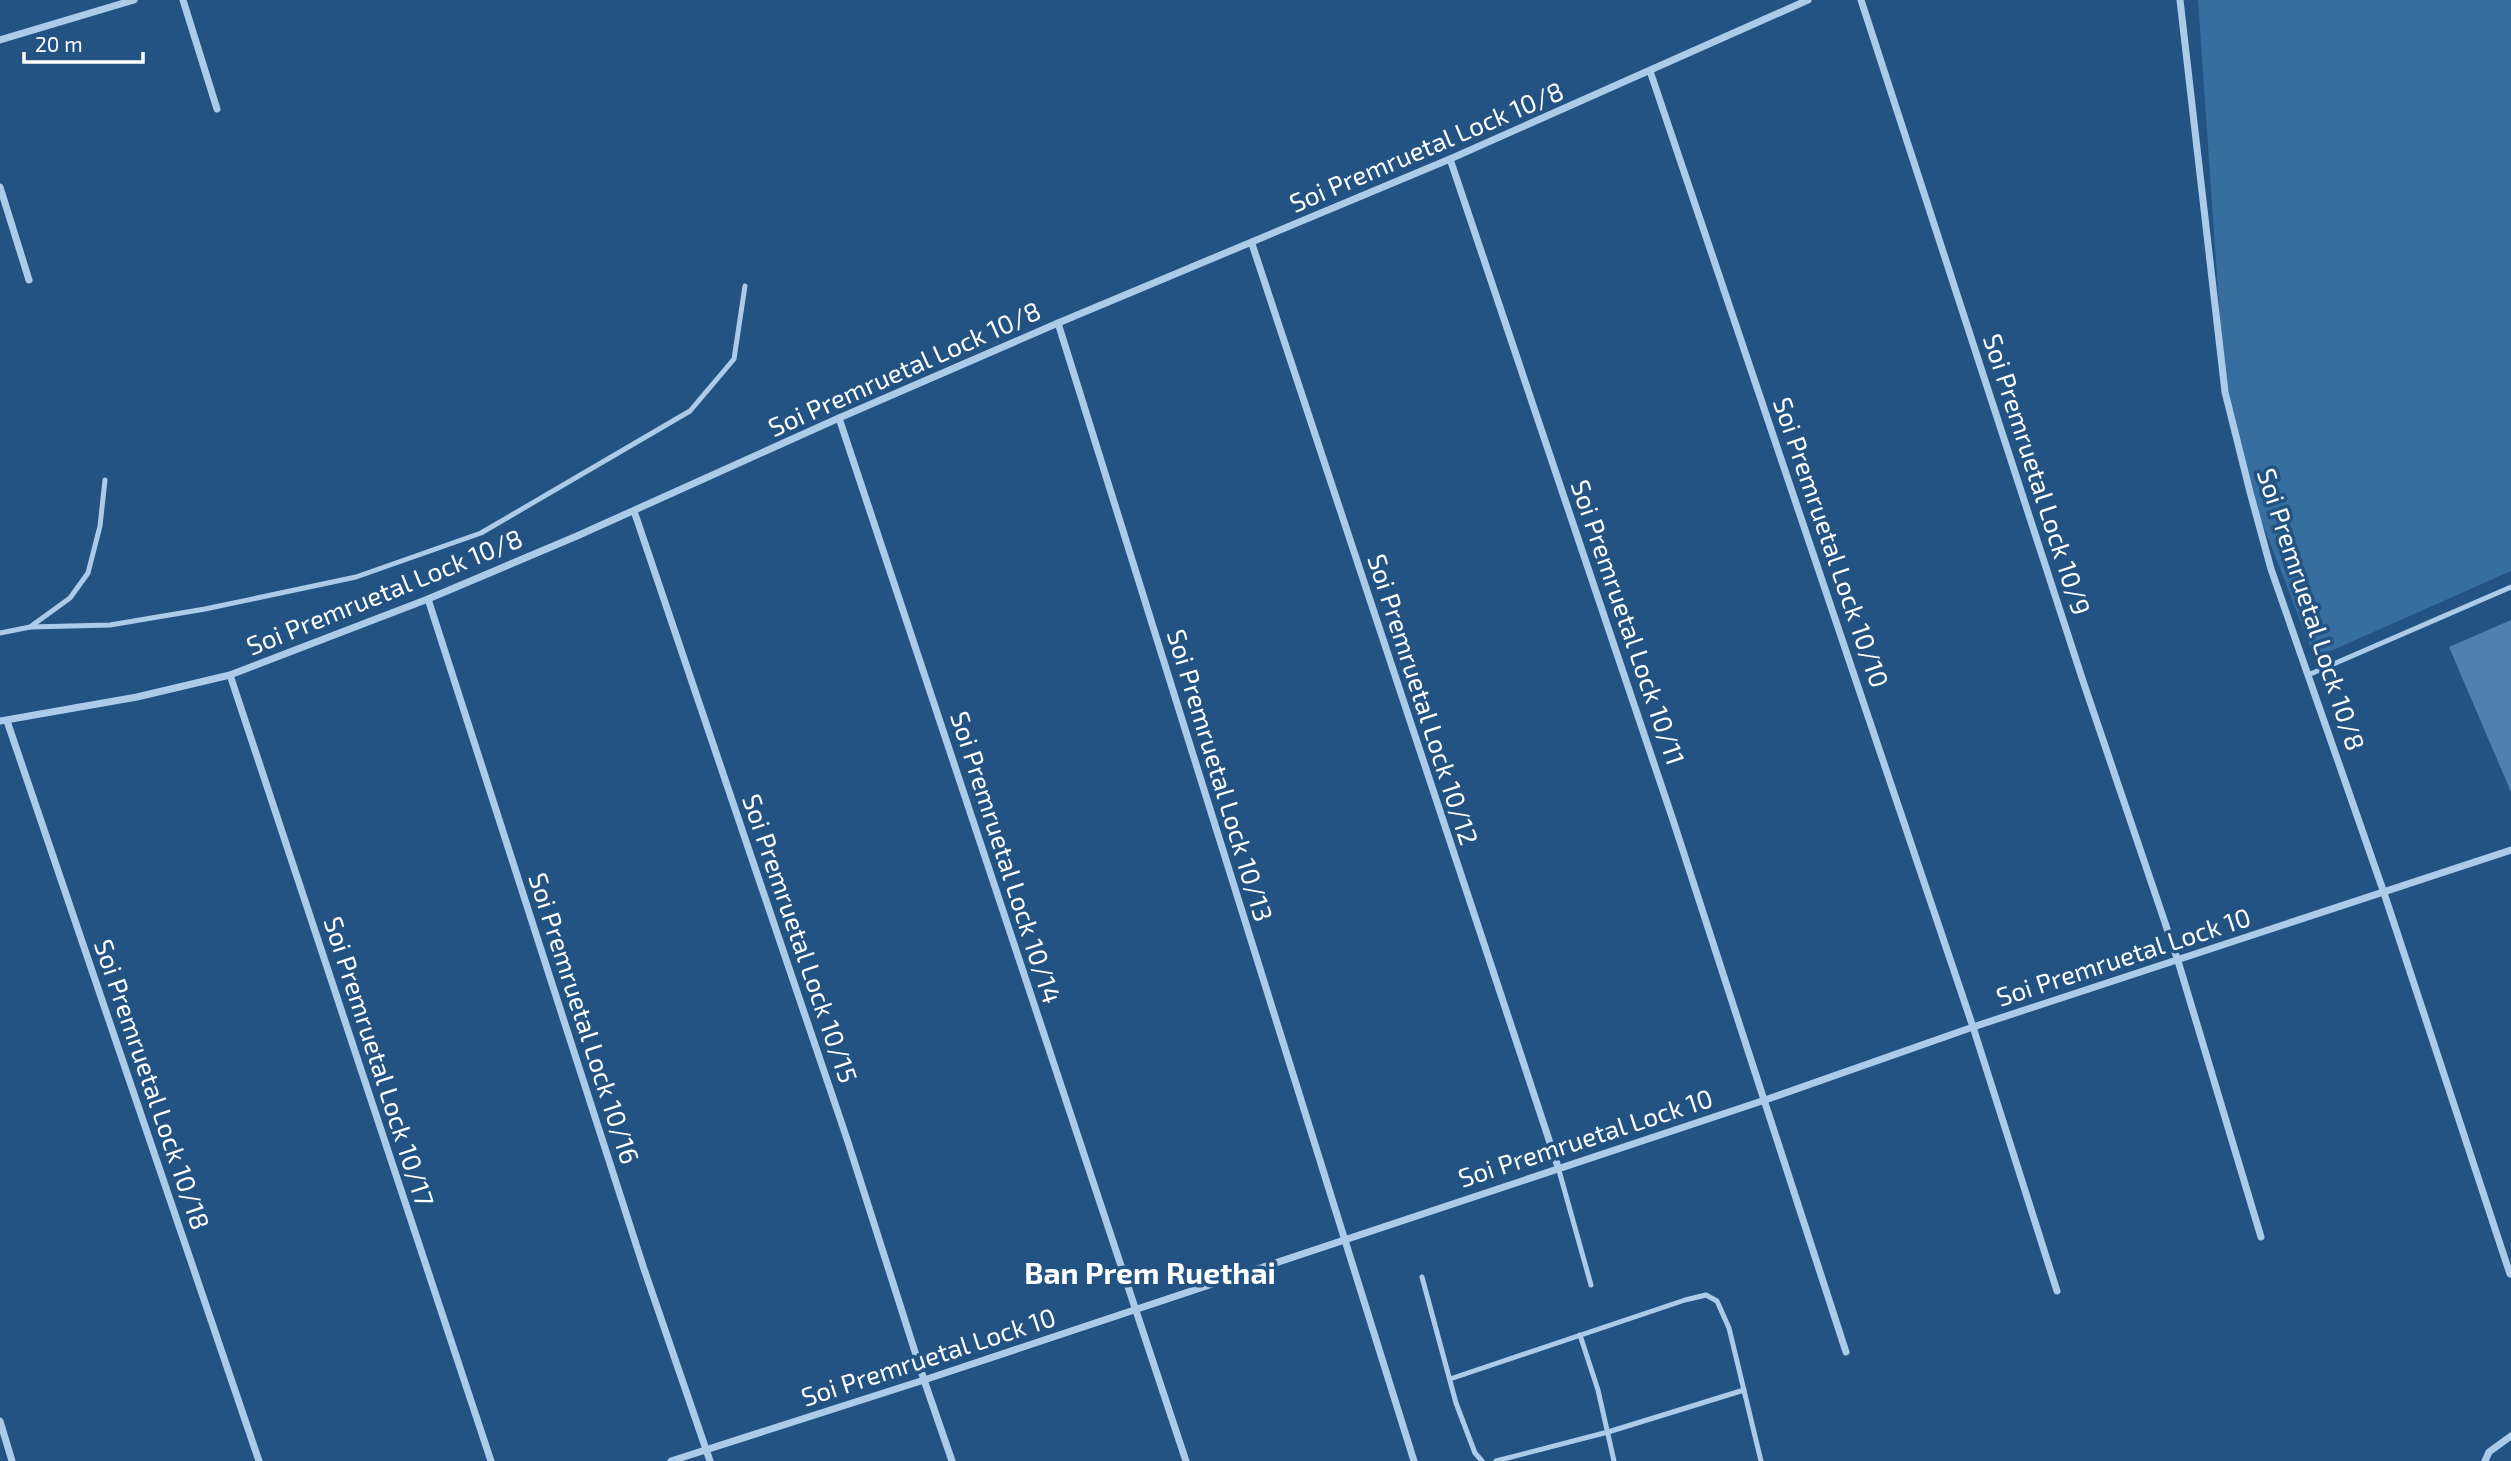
<svg xmlns="http://www.w3.org/2000/svg" width="2511" height="1461" viewBox="0 0 2511 1461" font-family="'Exo 2',sans-serif">
<style>
.green{fill:#376ea0}
.building{fill:#5080ad}
.lines{fill:none;stroke-linecap:round;stroke-linejoin:round}
.lane{stroke:#accbe8;stroke-width:5}
.street{stroke:#accbe8;stroke-width:7}
.labels{text-anchor:middle;dominant-baseline:central;stroke-width:7;stroke-linejoin:round;paint-order:stroke}
.street-label{font-size:26px;fill:#fff;stroke:#235383}
.quarter-label{font-size:30px;font-weight:bold;fill:#fff;stroke:#235383}
</style>
<rect width="100%" height="100%" fill="#235383"/>
<polygon class="green" points="2198,0 2511,0 2511,571 2315,658 2250,492 2225,392"/>
<polygon class="building" points="2511,620 2511,792 2449,647"/>
<g class="lines">
<g class="lane">
<polyline points="30,627 110,625 205,609 356,577 481,533 690,411 734,359 745,286"/>
<polyline points="0,633 30,627 70,598 88,573 100,526 105,480"/>
<polyline points="2308,675 2511,587"/>
<polyline points="1558,1167 1591,1285"/>
<polyline points="1422,1277 1456,1403 1475,1453 1482,1461"/>
<polyline points="1580,1335 1598,1390 1614,1461"/>
<polyline points="1450,1379 1685,1300 1706,1295 1717,1301 1729,1328 1761,1461"/>
<polyline points="1496,1461 1608,1432 1744,1390"/>
</g>
<g class="street">
<polyline points="183,0 217,109"/>
<polyline points="1861,0 2083,681 2178,961 2261,1237"/>
<polyline points="2180,0 2225,392 2250,492 2271,569 2384,893 2510,1274"/>
<polyline points="0,40 134,0"/>
<polyline points="1650,71 1973,1027 2057,1291"/>
<polyline points="1450,159 1673,820 1846,1352"/>
<polyline points="0,187 29,280"/>
<polyline points="1252,244 1558,1167"/>
<polyline points="1058,323 1414,1461"/>
<polyline points="839,418 1186,1461"/>
<polyline points="634,511 847,1139 924,1380 952,1461"/>
<polyline points="428,599 644,1269 710,1461"/>
<polyline points="230,675 491,1461"/>
<polyline points="0,721 137,697 230,675 428,599 577,536 839,418 1058,323 1450,159 1808,0"/>
<polyline points="7,721 259,1461"/>
<polyline points="0,1421 12,1461"/>
<polyline points="671,1461 924,1380 1765,1100 1973,1027 2511,850"/>
<polyline points="2485,1461 2489,1452 2511,1436"/>
</g>
</g>
<g class="labels">
<g class="street-label">
<text transform="translate(1426 146) rotate(-23)">Soi Premruetal Lock 10/8</text>
<text transform="translate(904 368) rotate(-24)">Soi Premruetal Lock 10/8</text>
<text transform="translate(2038 474) rotate(72)">Soi Premruetal Lock 10/9</text>
<text transform="translate(1832 542) rotate(71)">Soi Premruetal Lock 10/10</text>
<text transform="translate(384 591) rotate(-22)">Soi Premruetal Lock 10/8</text>
<text transform="translate(2312 609) rotate(72)">Soi Premruetal Lock 10/8</text>
<text transform="translate(1629 622) rotate(71)">Soi Premruetal Lock 10/11</text>
<text transform="translate(1424 699) rotate(72)">Soi Premruetal Lock 10/12</text>
<text transform="translate(1221 775) rotate(73)">Soi Premruetal Lock 10/13</text>
<text transform="translate(1007 857) rotate(72)">Soi Premruetal Lock 10/14</text>
<text transform="translate(801 938) rotate(71)">Soi Premruetal Lock 10/15</text>
<text transform="translate(2123 956) rotate(-18)">Soi Premruetal Lock 10</text>
<text transform="translate(585 1018) rotate(72)">Soi Premruetal Lock 10/16</text>
<text transform="translate(380 1061) rotate(72)">Soi Premruetal Lock 10/17</text>
<text transform="translate(153 1084) rotate(71)">Soi Premruetal Lock 10/18</text>
<text transform="translate(1585 1137) rotate(-18)">Soi Premruetal Lock 10</text>
<text transform="translate(928 1356) rotate(-18)">Soi Premruetal Lock 10</text>
</g>
<g class="quarter-label">
<text x="1150" y="1272">Ban Prem Ruethai</text>
</g>
</g>
<path d="M24 52v10h119v-10" fill="none" stroke="#ffffff" stroke-width="3.5"/>
<text x="35" y="52" font-size="21" fill="#ffffff" stroke="#235383" stroke-width="5" paint-order="stroke">20 m</text>
</svg>
